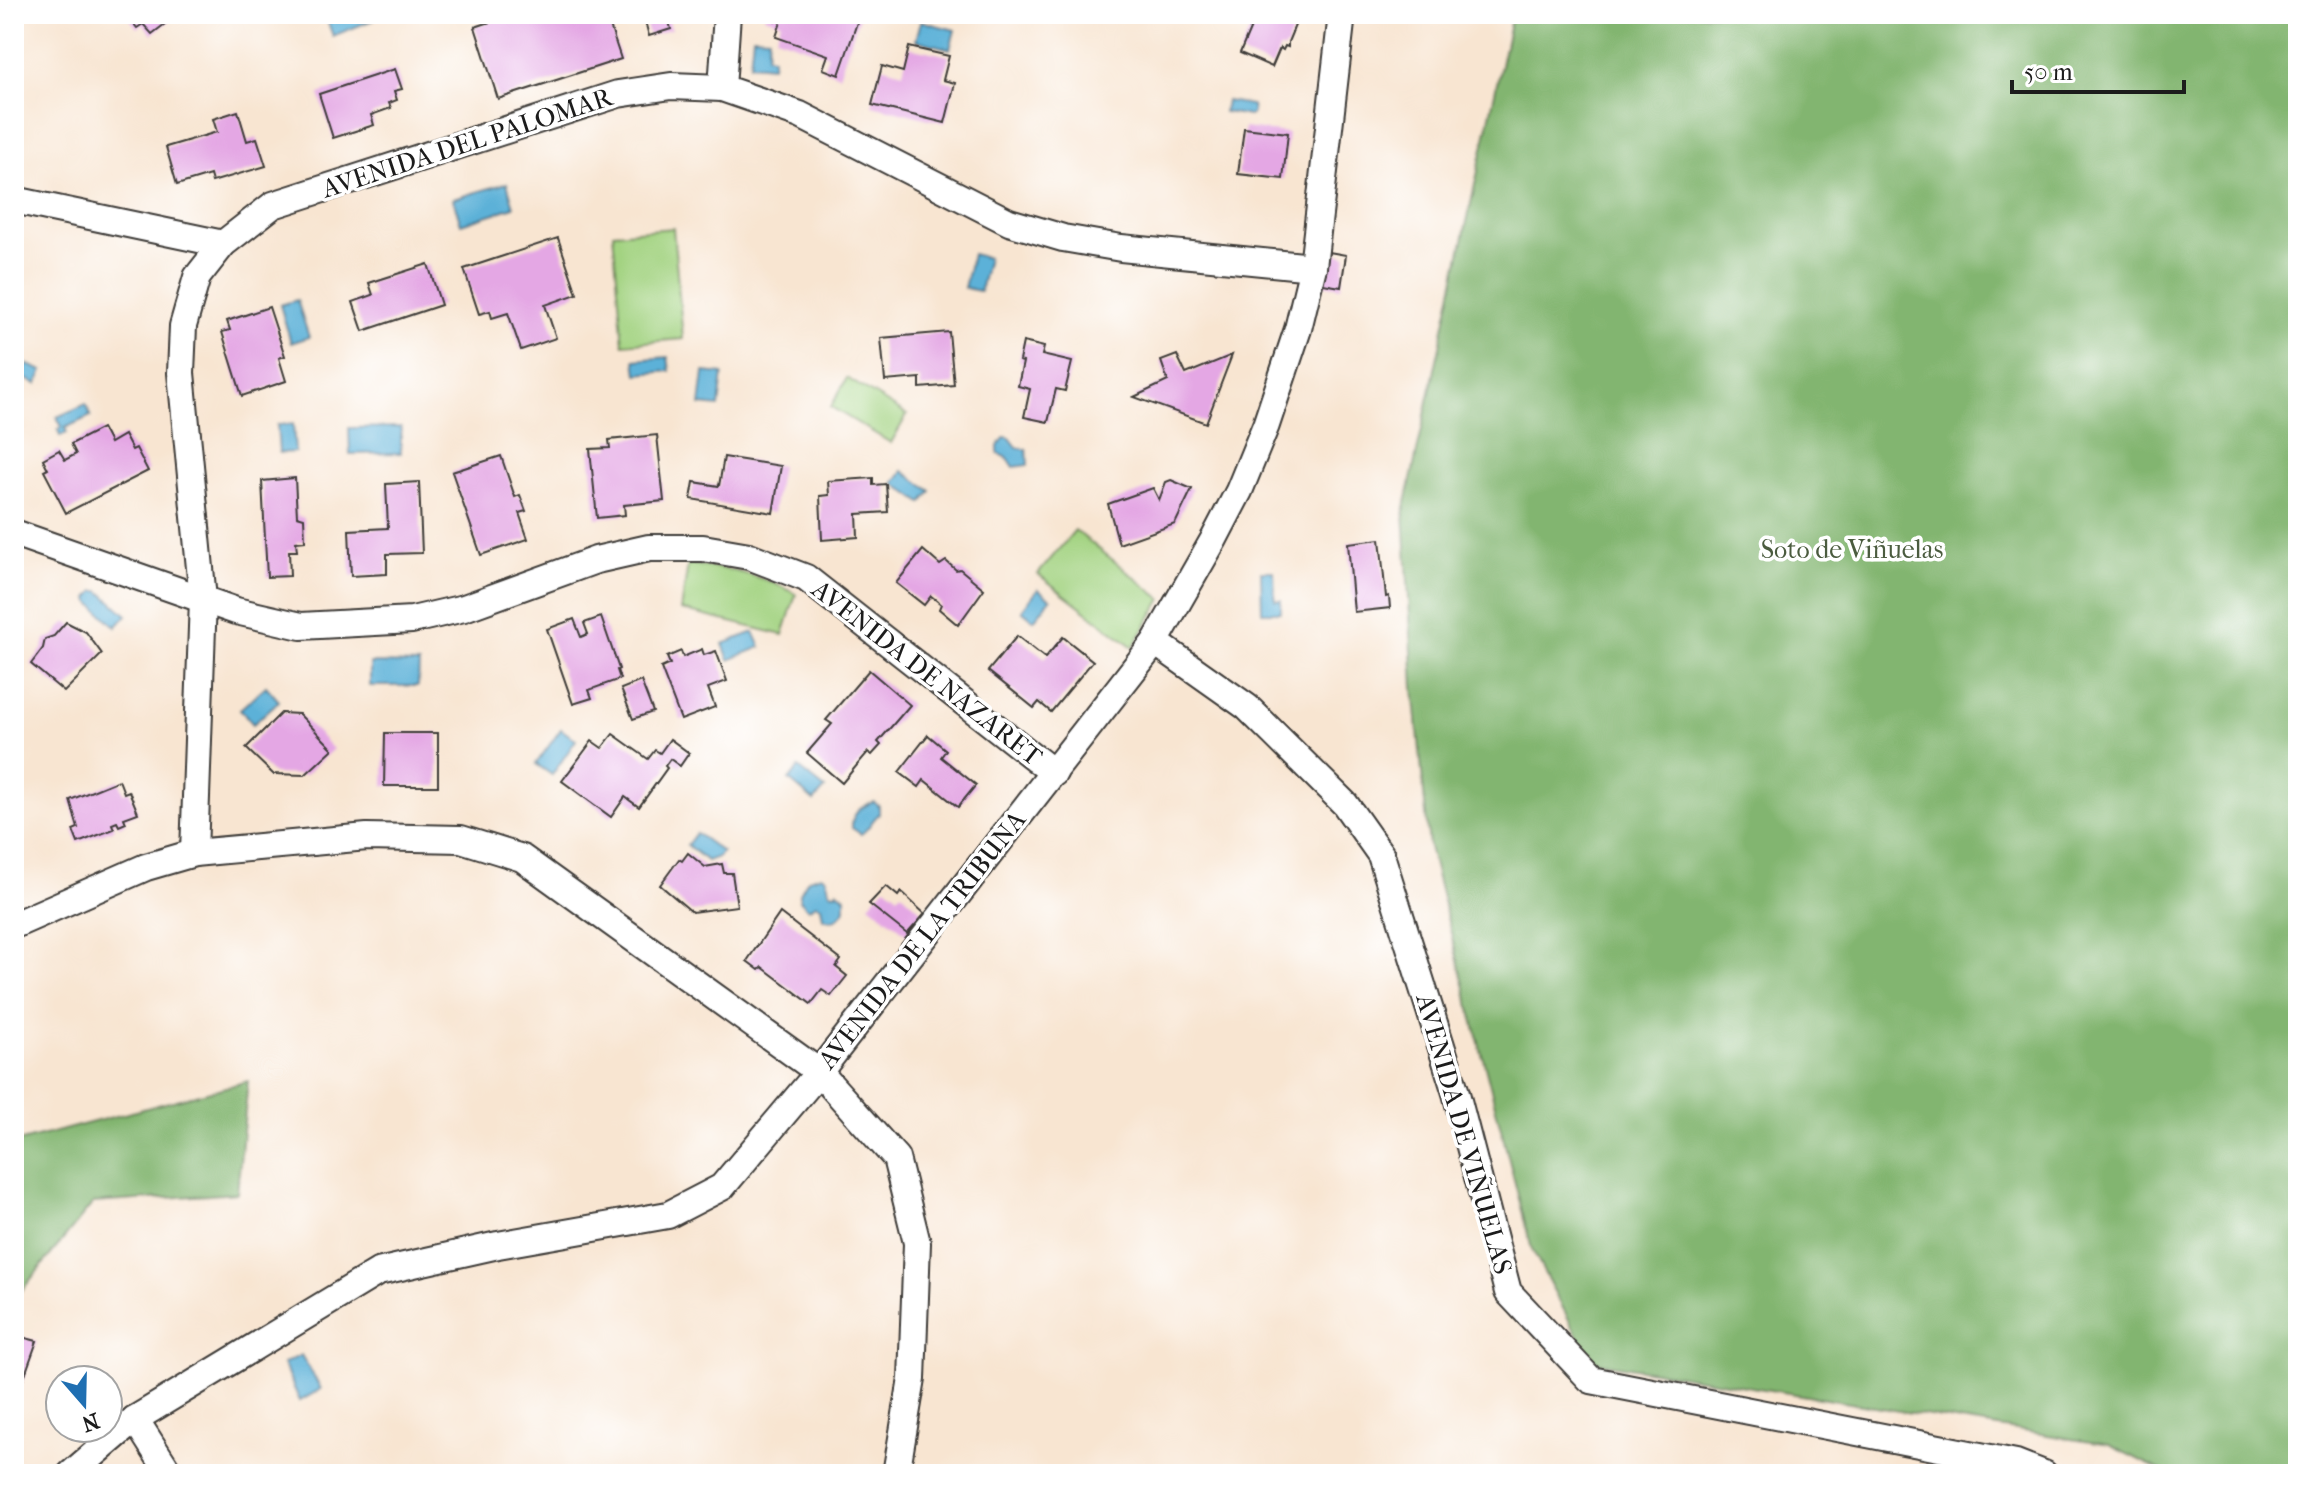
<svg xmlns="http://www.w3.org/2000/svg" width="2312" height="1488" viewBox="0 0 2312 1488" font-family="'IM FELL French Canon',serif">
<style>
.green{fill:#a3d381;stroke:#60784e;stroke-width:2}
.forest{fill:#82b56f;stroke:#4f6846;stroke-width:2}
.water{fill:#5cb1d8;stroke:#3c667a;stroke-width:2}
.building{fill:#e4a7e4}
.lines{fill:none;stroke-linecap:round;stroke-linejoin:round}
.minor-casing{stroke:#3d3a37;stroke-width:30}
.minor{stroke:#fff;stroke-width:26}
.labels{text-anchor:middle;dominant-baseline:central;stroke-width:7;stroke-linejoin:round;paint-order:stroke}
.street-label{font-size:26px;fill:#1c1c1c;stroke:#fff}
.park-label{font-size:26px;fill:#4b5c3f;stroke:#fff}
</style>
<rect width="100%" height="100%" fill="#fff"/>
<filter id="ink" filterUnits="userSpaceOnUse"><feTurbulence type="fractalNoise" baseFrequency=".0125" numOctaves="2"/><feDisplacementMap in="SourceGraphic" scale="16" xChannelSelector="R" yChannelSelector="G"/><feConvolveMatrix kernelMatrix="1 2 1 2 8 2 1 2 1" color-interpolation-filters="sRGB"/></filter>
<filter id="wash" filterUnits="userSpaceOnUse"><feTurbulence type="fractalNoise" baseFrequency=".006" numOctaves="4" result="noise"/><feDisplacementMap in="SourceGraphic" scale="32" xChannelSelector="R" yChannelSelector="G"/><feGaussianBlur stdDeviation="1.8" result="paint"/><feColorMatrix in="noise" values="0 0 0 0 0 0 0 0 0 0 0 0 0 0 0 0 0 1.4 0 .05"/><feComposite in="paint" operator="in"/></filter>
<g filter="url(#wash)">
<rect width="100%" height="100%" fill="#f8e5d1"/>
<g class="green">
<polygon points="673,228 683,339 623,344 613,233"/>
<polygon points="847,378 907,415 891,443 831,407"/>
<polygon points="1075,530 1162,599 1133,647 1038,574"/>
<path d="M 688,564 C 728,568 762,575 796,594 L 783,635 L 681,610 Z"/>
</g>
<g class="forest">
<polygon points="1512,14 2298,14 2298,1474 2168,1474 2109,1445 1591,1361 1532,1250 1429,847 1414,688 1404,512"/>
<polygon points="248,1081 237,1193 93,1203 14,1300 14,1143"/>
</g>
<g class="water">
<polygon points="329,14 371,14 373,20 333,36 325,15"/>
<polygon points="921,21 955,30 950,49 916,40"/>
<polygon points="753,36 769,37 767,56 773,57 772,66 750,64"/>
<polygon points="1226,101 1252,105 1253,113 1249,116 1224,112"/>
<polygon points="507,183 514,207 461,224 453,199"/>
<polygon points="972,254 988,258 980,291 964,288"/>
<polygon points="297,300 309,337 291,343 280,305"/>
<polygon points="668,357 670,371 637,374 635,360"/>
<polygon points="19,361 43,371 37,384 14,374"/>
<polygon points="704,372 723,374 719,407 700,405"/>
<polygon points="86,404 91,416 65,428 67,433 60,436 58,430 62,427 57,417"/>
<polygon points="293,424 295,452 279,453 277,425"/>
<polygon points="401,427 401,453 350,454 349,428"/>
<polygon points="1005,437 1010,438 1017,447 1027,450 1028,465 1014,467 1008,458 998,454 998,446"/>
<polygon points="903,471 931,491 922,503 894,483"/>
<polygon points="1261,571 1274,571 1275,600 1281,600 1281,612 1262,612"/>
<polygon points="1038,589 1051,599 1034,620 1022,610"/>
<polygon points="95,591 100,591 127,615 116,627 90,602 89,598"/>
<polygon points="754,632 761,647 729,660 723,644"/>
<polygon points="370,663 419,664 418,686 370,686"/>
<polygon points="266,686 279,701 253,724 240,709"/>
<polygon points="561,729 576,740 552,775 536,764"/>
<polygon points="799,768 825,789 814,801 789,780"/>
<path d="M 874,802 L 879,806 L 879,814 C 871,821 868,830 861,834 L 852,828 C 851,814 861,806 874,802 Z"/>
<polygon points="696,833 722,852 718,857 707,861 687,845"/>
<path d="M 821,875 L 826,878 L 830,892 L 836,893 L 837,890 L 845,897 L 845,909 C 839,919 834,922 823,918 L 821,906 L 816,904 L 808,909 L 800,900 L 800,893 L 808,879 Z"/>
<polygon points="301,1355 321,1389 300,1401 283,1364"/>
</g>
<g id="blocks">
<g class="building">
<polygon points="126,14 178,14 152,34 143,24 137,28"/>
<polygon points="514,14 606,14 621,59 498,99 475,27"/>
<polygon points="643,14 667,14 671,29 649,36"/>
<polygon points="765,14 860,14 839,75 823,69 828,55 776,37 781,22 764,17"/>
<polygon points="1242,14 1288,14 1298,18 1288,42 1288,47 1285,46 1283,50 1280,48 1272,67 1240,53 1251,27 1238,22"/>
<polygon points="909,47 949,56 943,80 955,83 945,123 872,105 882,66 903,72"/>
<polygon points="395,69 402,89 394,91 397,100 389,103 391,108 371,115 374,125 333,138 319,94"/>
<polygon points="238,111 247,141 257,138 266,166 212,182 210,175 177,185 166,147 217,132 213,119"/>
<polygon points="1244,128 1288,133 1283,179 1238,174"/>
<polygon points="558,238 577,294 545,305 556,338 521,350 508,313 492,318 490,311 479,314 464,269"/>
<polygon points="1329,252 1346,255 1341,287 1323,284"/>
<polygon points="428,264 441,305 363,331 353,302 373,295 369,283"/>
<polygon points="269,307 285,356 279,358 286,381 242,396 222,332 230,330 227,321"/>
<polygon points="949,332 954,385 920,388 920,378 885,381 881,338"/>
<polygon points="1023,342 1044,347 1042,355 1072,362 1065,391 1056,389 1048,422 1024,417 1030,389 1018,386 1023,362 1019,361"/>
<polygon points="1177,355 1186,374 1232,355 1206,423 1134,397 1168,381 1161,361"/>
<polygon points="102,428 110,443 124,435 132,450 136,448 148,471 66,513 44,471 48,469 43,459 59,450 65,460 76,454 71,444"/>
<polygon points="657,435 664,501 624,505 625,515 597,518 590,449 610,448 609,440"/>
<polygon points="501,456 515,497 520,495 526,511 519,513 528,539 481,555 452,472"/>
<polygon points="724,457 781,466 773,513 691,499 694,482 719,486"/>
<polygon points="295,478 297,516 304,518 305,541 296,542 297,551 289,551 290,576 267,577 262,481"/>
<polygon points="873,478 873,485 886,484 888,512 857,514 858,537 822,540 820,496 829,495 828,481"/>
<polygon points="1171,480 1192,489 1175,524 1119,544 1108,504 1153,488 1159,500 1166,482"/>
<polygon points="419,482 422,553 387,554 387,574 351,576 349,530 388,528 386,484"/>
<polygon points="1380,539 1386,597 1389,596 1390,608 1354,612 1348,543"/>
<polygon points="923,550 940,565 946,561 956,570 960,569 984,589 958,625 939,609 941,604 931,596 924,605 896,583"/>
<polygon points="601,617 619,669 617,670 620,679 589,690 592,698 573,704 547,629 574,619 581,637 588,634 584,623"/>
<polygon points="66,622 86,632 102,654 64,692 31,664 43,648 45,639 54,636"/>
<polygon points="1017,636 1045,658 1063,637 1093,661 1051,712 1039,702 1034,708 988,671"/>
<polygon points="702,649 704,655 716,651 727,681 708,688 715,707 681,720 661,668 670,664 667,657 681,651 683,657"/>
<polygon points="869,670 910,705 878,742 881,745 872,755 868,752 842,783 807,753 832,724 826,720"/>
<polygon points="641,681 653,712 633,719 621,689"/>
<polygon points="281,713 299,714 333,749 305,775 273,774 246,748"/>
<polygon points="385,733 438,733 438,786 384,786"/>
<polygon points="613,734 648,759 655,750 660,753 670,739 689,753 680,766 670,759 665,766 667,768 639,807 625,797 611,817 562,781 592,741 602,748"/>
<polygon points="928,735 946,750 941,757 976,785 958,807 924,780 919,787 899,772"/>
<polygon points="119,780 124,793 129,791 138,813 124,818 126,823 119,826 117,822 112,824 114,829 78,843 73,830 78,828 70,800"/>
<polygon points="688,853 705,867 722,864 724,873 732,873 737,906 692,912 660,885 679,859 682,861"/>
<polygon points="886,886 898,896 901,892 925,914 907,934 869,904"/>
<polygon points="780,913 841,960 836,967 847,976 831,996 822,990 811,1004 762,967 759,970 747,961"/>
<polygon points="14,1335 37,1341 17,1397 14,1396"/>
</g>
</g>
</g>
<g filter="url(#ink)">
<use href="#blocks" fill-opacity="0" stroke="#3d3a37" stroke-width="2"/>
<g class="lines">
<g class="minor-casing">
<g id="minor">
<polyline points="722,88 727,14"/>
<polyline points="14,200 223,244"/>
<polyline points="14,533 236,611 301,626 412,620 464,608 596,560 649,548 703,548 749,556 806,578 1054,773"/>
<polyline points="1155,642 1247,707 1345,804 1381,855 1456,1093 1508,1292 1591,1380 2016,1463 2044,1474"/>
<polyline points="194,853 203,599 181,373 183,326 197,277 223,244 273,205 618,94 671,86 722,88 800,115 1009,222 1063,238 1121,248 1313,267"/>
<polyline points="14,925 146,867 194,853 367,837 461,839 522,858 819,1072 896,1158 917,1243 912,1379 896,1474"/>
<polyline points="135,1419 170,1474"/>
<polyline points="71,1474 135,1419 378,1272 498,1245 668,1215 722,1187 819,1072 1155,642 1214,539 1239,491 1266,425 1298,329 1313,267 1342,14"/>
</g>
</g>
<use href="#minor" class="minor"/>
</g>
</g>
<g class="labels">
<g class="street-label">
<text transform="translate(467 143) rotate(-18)">AVENIDA DEL PALOMAR</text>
<text transform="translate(927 673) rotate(38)">AVENIDA DE NAZARET</text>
<text transform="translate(922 940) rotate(-52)">AVENIDA DE LA TRIBUNA</text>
<text transform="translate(1464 1134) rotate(74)">AVENIDA DE VIÑUELAS</text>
</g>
<g class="park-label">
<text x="1852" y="549">Soto de Viñuelas</text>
</g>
</g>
<rect width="2312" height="1488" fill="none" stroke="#fff" stroke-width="48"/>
<g transform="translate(84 1404) rotate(160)"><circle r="38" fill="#ffffff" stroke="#a4a4a4" stroke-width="2"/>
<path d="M0-6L14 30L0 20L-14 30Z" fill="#1f6fb2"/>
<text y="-12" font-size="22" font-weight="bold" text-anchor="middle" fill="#1c1c1c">N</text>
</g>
<path d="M2012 80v12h172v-12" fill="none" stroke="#1c1c1c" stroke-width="4"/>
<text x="2024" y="80" font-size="24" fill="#1c1c1c" stroke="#ffffff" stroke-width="6" paint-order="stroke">50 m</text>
</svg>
